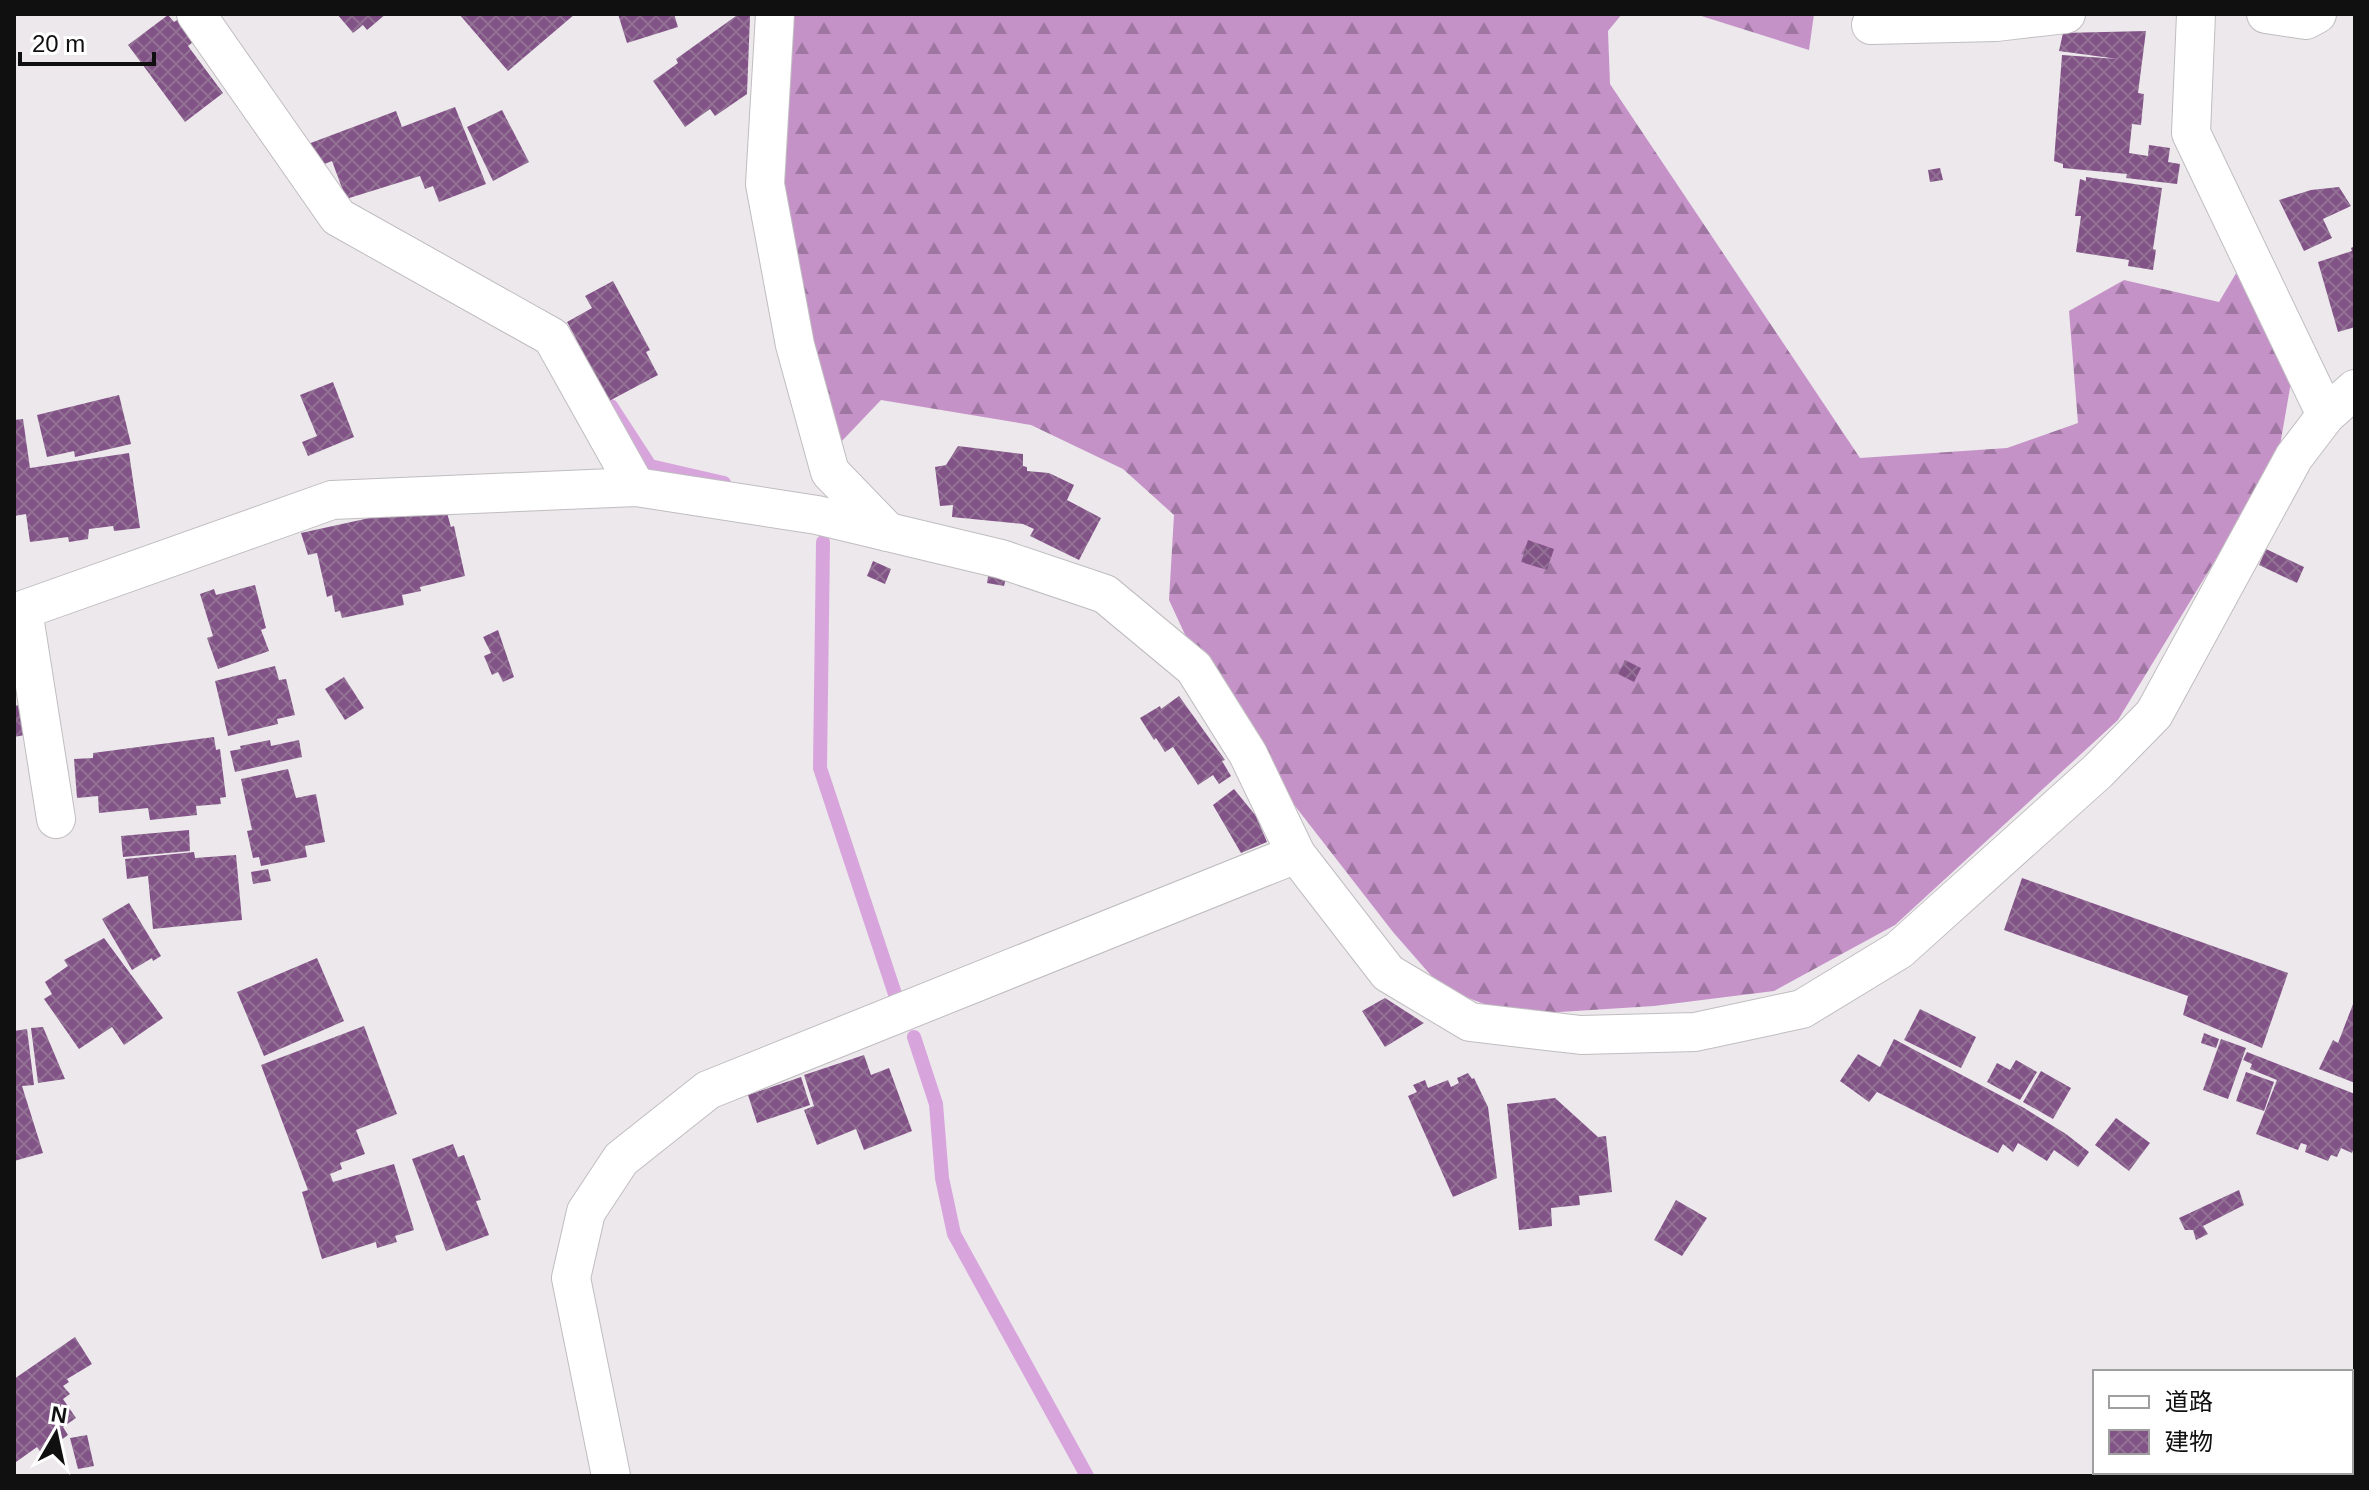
<svg xmlns="http://www.w3.org/2000/svg" width="2369" height="1490" viewBox="0 0 2369 1490" font-family="Arial,'Noto Sans JP',sans-serif">
<style>
.forest{fill:url(#forest-firs)}
.lines{fill:none;stroke-linecap:round;stroke-linejoin:round}
.stream{stroke:#d8a4dc;stroke-width:14}
.building{fill:url(#building-cross-hatch)}
.minor-casing{stroke:#c0bdc0;stroke-width:40}
.minor{stroke:#fff;stroke-width:38}
</style>
<defs>
<pattern id="forest-firs" width="22" height="20" patternUnits="userSpaceOnUse" patternTransform="scale(2)"><rect width="22" height="20" fill="#c592c8"/><path d="M5 1l3.5 6h-7zM16 11l3.5 6h-7z" fill="#9f76a1"/></pattern>
<pattern id="building-cross-hatch" width="8" height="8" patternUnits="userSpaceOnUse" patternTransform="scale(2)"><rect width="8" height="8" fill="#825386"/><path d="M0 0l8 8M0 8l8-8" fill="none" stroke="#927195"/></pattern>
</defs>
<rect width="100%" height="100%" fill="#ece8ec"/>
<g class="forest">
<polygon points="791,14 1622,14 1608,31 1610,84 1860,458 2007,448 2078,423 2069,311 2124,280 2219,302 2241,265 2294,365 2278,457 2118,720 1895,925 1774,991 1654,1006 1513,1015 1442,988 1393,932 1219,708 1169,600 1174,515 1123,469 1031,425 881,400 840,443 802,333 779,181"/>
<polygon points="1695,14 1814,14 1809,50"/>
</g>
<g class="lines">
<g class="stream">
<polyline points="611,406 650,466 724,483"/>
<polyline points="823,542 820,768 898,1003"/>
<polyline points="914,1037 936,1104 942,1178 954,1234 1087,1476"/>
</g>
</g>
<g class="building">
<polygon points="337,14 386,14 367,30 363,25 353,33"/>
<polygon points="459,14 575,14 508,71"/>
<polygon points="618,14 674,14 678,27 627,43"/>
<polygon points="168,15 174,22 182,17 198,38 188,46 223,93 185,122 128,45"/>
<polygon points="736,16 750,16 747,94 715,116 710,109 685,127 653,81 678,63 676,59"/>
<polygon points="2146,31 2138,93 2144,94 2141,125 2132,124 2129,153 2148,156 2149,145 2170,148 2168,162 2180,164 2177,184 2126,178 2127,174 2063,168 2063,164 2054,161 2062,55 2118,59 2059,51 2063,33"/>
<polygon points="455,107 486,184 439,202 433,186 425,189 420,176 346,199 332,161 317,167 308,144 396,111 402,127"/>
<polygon points="502,110 529,162 493,181 467,127"/>
<polygon points="1940,168 1943,180 1930,182 1928,170"/>
<polygon points="2086,177 2162,188 2153,249 2156,250 2153,270 2128,266 2129,260 2076,252 2081,216 2075,216 2080,179 2086,181"/>
<polygon points="2339,187 2351,206 2323,219 2332,238 2304,251 2279,200 2311,190"/>
<polygon points="2355,246 2355,327 2338,332 2318,262 2352,251 2351,248"/>
<polygon points="613,281 650,350 646,352 658,375 609,401 567,322 592,308 585,296"/>
<polygon points="333,382 354,437 308,456 302,442 317,436 300,395"/>
<polygon points="119,395 131,444 75,457 74,451 47,457 37,415"/>
<polygon points="23,419 30,468 129,453 140,528 114,531 113,526 89,529 88,539 69,542 68,537 30,542 26,514 14,516 14,420"/>
<polygon points="958,446 1023,454 1023,466 1027,467 1027,471 1049,473 1074,485 1067,500 1101,518 1079,560 1030,536 1034,529 1023,524 952,517 953,505 940,506 935,467 946,465"/>
<polygon points="447,513 451,527 454,526 465,576 420,587 421,591 402,595 404,605 342,618 340,611 335,612 332,595 327,597 317,553 308,555 301,533 374,517"/>
<polygon points="1528,540 1554,549 1547,570 1521,562"/>
<polygon points="2266,549 2304,567 2297,583 2259,565"/>
<polygon points="873,561 891,569 885,584 867,576"/>
<polygon points="989,571 1007,574 1004,586 987,583"/>
<polygon points="255,585 266,628 261,630 269,651 218,669 207,638 213,636 200,594 214,589 216,595"/>
<polygon points="498,630 514,677 503,682 498,672 492,675 484,656 491,653 483,637"/>
<polygon points="1625,660 1641,668 1634,682 1618,674"/>
<polygon points="275,666 279,680 286,679 295,715 277,719 278,724 228,736 215,681"/>
<polygon points="344,677 364,708 345,720 325,689"/>
<polygon points="1179,696 1225,760 1222,761 1231,776 1219,784 1213,775 1198,785 1173,747 1165,752 1156,738 1154,740 1140,718 1160,706 1161,709"/>
<polygon points="23,704 30,734 14,737 14,706"/>
<polygon points="214,737 216,750 220,749 226,797 220,798 221,804 196,806 197,815 150,820 148,808 99,813 98,796 77,798 74,759 93,758 93,753"/>
<polygon points="270,740 271,746 299,740 302,757 235,772 230,751 241,749 240,746"/>
<polygon points="288,769 296,798 316,794 325,842 305,846 307,857 261,866 259,857 253,858 247,831 252,830 241,779"/>
<polygon points="1234,789 1256,816 1267,842 1241,853 1213,805"/>
<polygon points="189,830 190,851 123,857 121,836"/>
<polygon points="194,852 195,858 236,855 242,920 153,929 148,876 127,879 125,859"/>
<polygon points="268,869 271,881 253,884 251,872"/>
<polygon points="2022,878 2288,973 2262,1048 2183,1015 2188,996 2004,930"/>
<polygon points="129,903 161,956 153,961 152,958 132,970 102,919"/>
<polygon points="104,938 163,1018 124,1045 112,1027 79,1049 44,999 52,994 45,982 68,966 64,960"/>
<polygon points="317,958 344,1021 264,1056 237,992"/>
<polygon points="1385,998 1424,1023 1385,1047 1362,1011"/>
<polygon points="2355,999 2355,1083 2319,1069 2333,1040 2338,1043"/>
<polygon points="1920,1009 1976,1037 1961,1068 1904,1040"/>
<polygon points="364,1026 397,1114 356,1130 365,1154 340,1163 342,1169 330,1174 333,1182 394,1164 414,1230 395,1236 397,1242 377,1248 376,1242 322,1259 302,1192 308,1190 261,1065"/>
<polygon points="43,1027 65,1079 38,1083 31,1028"/>
<polygon points="27,1029 34,1085 22,1086 43,1153 14,1161 14,1031"/>
<polygon points="2204,1033 2219,1039 2216,1048 2201,1043"/>
<polygon points="1894,1039 2024,1108 2066,1134 2089,1152 2078,1167 2054,1150 2047,1161 2018,1143 2013,1152 2003,1144 1998,1153 1877,1092 1869,1102 1840,1081 1858,1054 1880,1067"/>
<polygon points="2221,1039 2246,1048 2228,1099 2203,1090"/>
<polygon points="2247,1052 2355,1094 2355,1145 2352,1153 2341,1148 2337,1157 2331,1155 2328,1161 2305,1152 2307,1145 2301,1143 2298,1150 2256,1134 2277,1080 2250,1069 2252,1064 2243,1060"/>
<polygon points="864,1055 871,1075 889,1068 912,1131 864,1150 856,1129 817,1145 804,1110 814,1106 804,1075"/>
<polygon points="2016,1060 2037,1072 2020,1100 1987,1082 1997,1063 2010,1070"/>
<polygon points="2041,1071 2071,1088 2053,1119 2023,1102"/>
<polygon points="2246,1072 2274,1082 2264,1111 2236,1101"/>
<polygon points="1468,1073 1472,1079 1474,1078 1488,1107 1497,1178 1453,1197 1408,1096 1417,1092 1413,1085 1425,1080 1428,1088 1448,1080 1451,1087 1459,1083 1457,1078"/>
<polygon points="801,1077 810,1105 757,1123 748,1095"/>
<polygon points="1555,1098 1598,1137 1606,1136 1612,1192 1579,1196 1580,1205 1551,1208 1552,1226 1519,1230 1507,1104"/>
<polygon points="2116,1118 2150,1143 2129,1171 2095,1145"/>
<polygon points="453,1144 458,1157 464,1155 481,1200 476,1201 489,1235 446,1251 412,1159"/>
<polygon points="2239,1190 2244,1205 2203,1226 2208,1234 2196,1240 2193,1230 2185,1230 2179,1218"/>
<polygon points="1676,1200 1707,1218 1682,1256 1654,1240"/>
<polygon points="75,1337 92,1364 67,1379 69,1382 63,1386 70,1394 63,1399 76,1418 63,1427 68,1435 42,1454 37,1447 16,1462 14,1379"/>
<polygon points="87,1435 94,1466 78,1469 70,1438"/>
</g>
<g class="lines">
<g class="minor-casing">
<g id="minor">
<polyline points="196,14 338,217 552,337 636,487"/>
<polyline points="775,14 765,184 795,345 830,472 888,532"/>
<polyline points="2196,14 2191,133 2326,415"/>
<polyline points="2266,14 2306,20 2317,14"/>
<polyline points="1871,25 1996,22 2066,14"/>
<polyline points="23,610 56,819"/>
<polyline points="14,613 332,500 636,487 817,515 1001,559 1105,594 1194,668 1248,754 1296,854 1388,973 1470,1022 1581,1035 1695,1032 1802,1009 1899,950 2098,771 2154,714 2294,457 2326,415 2355,389"/>
<polyline points="611,1476 571,1278 586,1212 621,1159 708,1090 1296,854"/>
</g>
</g>
<use href="#minor" class="minor"/>
</g>
<rect width="2369" height="1490" fill="none" stroke="#111011" stroke-width="32"/>
<rect x="2093" y="1370" width="260" height="104" fill="#ffffff" stroke="#a09fa0" stroke-width="2"/>
<rect x="2109" y="1396" width="40" height="12" fill="#ffffff" stroke="#a09fa0" stroke-width="2"/>
<text x="2165" y="1410" font-size="24" fill="#111011">道路</text>
<rect x="2109" y="1430" width="40" height="24" fill="url(#building-cross-hatch)" stroke="#a09fa0" stroke-width="2"/>
<text x="2165" y="1450" font-size="24" fill="#111011">建物</text>
<g transform="translate(56 1434) rotate(9)" stroke="#ffffff" stroke-width="6" paint-order="stroke">
<path d="M0-6L14 30L0 20L-14 30Z" fill="#111011"/>
<text y="-12" font-size="22" font-weight="bold" text-anchor="middle" fill="#111011">N</text>
</g>
<path d="M20 52v12h134v-12" fill="none" stroke="#111011" stroke-width="4"/>
<text x="32" y="52" font-size="24" fill="#111011" stroke="#ffffff" stroke-width="6" paint-order="stroke">20 m</text>
</svg>
